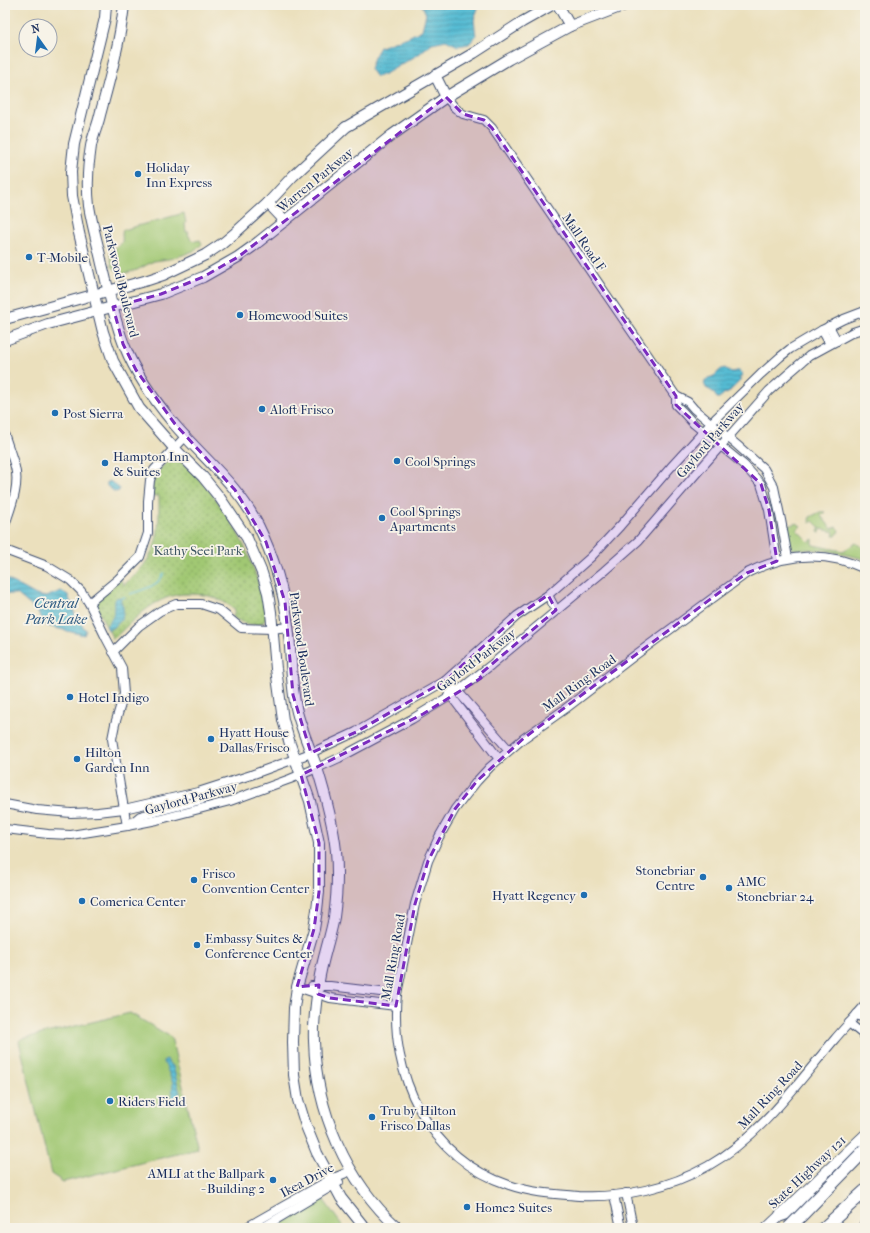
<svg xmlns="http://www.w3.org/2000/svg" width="870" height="1233" viewBox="0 0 870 1233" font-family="'IM FELL French Canon',serif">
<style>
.green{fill:#a1c873;stroke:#5e7c68}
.park{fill:url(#park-dots);stroke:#5e7c68}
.water{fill:url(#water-rules);stroke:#387598}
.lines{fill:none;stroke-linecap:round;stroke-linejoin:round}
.stream{stroke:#55bbd3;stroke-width:1.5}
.minor-casing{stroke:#3a4a6c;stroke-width:10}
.major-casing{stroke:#3a4a6c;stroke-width:12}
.highway-casing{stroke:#3a4a6c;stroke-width:14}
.minor{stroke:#fff;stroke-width:8}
.major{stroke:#fff;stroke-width:10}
.highway{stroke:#fff;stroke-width:12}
.highway-bridge-casing{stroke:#3a4a6c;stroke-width:14;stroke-linecap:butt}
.highway-bridge{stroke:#fff;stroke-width:12}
.marked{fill:#7b2cbf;fill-opacity:0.2;stroke:#7b2cbf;stroke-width:3;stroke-dasharray:8 5;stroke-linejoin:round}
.poi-dot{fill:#1f6fb2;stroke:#f7f3e8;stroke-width:1.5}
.labels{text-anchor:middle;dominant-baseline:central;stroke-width:3.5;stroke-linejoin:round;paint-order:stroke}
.poi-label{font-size:13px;fill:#1b2f5e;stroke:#f7f3e8;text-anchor:start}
.street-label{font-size:13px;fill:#1b2f5e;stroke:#f7f3e8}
.park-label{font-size:13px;fill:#3c5563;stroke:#f7f3e8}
.water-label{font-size:14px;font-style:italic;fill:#2c5981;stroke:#f7f3e8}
</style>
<defs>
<pattern id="park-dots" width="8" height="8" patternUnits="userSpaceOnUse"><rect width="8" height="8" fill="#a1c873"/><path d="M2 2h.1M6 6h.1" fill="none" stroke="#82a362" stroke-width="1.8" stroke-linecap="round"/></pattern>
<pattern id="water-rules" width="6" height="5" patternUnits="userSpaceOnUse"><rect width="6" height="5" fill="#55bbd3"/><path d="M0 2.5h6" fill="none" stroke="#4698ae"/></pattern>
</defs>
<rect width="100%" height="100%" fill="#f7f3e8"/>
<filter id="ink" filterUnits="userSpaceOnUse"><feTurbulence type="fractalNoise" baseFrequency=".025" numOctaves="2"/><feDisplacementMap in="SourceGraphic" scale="8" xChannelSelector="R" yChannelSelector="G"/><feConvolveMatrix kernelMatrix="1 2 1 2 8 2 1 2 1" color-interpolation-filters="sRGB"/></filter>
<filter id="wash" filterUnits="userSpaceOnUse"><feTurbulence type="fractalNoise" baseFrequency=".012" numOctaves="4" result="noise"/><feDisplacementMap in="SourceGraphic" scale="16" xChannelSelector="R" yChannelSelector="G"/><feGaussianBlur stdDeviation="0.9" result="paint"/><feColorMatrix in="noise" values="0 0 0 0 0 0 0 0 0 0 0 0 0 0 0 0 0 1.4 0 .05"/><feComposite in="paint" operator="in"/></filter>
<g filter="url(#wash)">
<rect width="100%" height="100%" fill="#ebe0bd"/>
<g class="green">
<path d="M 184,213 L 186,223 L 185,224 L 186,232 L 189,232 L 188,234 L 191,240 L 195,241 L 200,240 L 202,244 L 196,250 L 183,255 L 169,259 L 154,261 L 137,270 L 122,274 L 112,267 C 112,263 110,258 110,254 C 111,248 119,248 122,242 C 123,238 121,234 123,230 Z"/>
<polygon points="820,512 825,512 821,516 832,529 836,527 839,530 838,533 836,536 833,536 834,532 821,529 820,533 819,533 818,531 820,528 813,521 810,523 809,520 810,517"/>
<path d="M 797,523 L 801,526 L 797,530 L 809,542 L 813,539 L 813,545 L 843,551 L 856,543 L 865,549 L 865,559 L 824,550 L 793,549 C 788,544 786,533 787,526 Z"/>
<polygon points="130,1013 171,1037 198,1149 63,1182 51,1174 19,1041 21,1039"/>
<polygon points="323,1199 344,1228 275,1228"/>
</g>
<path class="park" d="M 175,460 C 184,462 190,470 196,476 C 227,508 248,546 260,589 C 263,596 267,605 267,613 C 267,631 242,625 233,617 L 235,609 C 218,598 210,594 189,594 C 157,593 135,619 113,639 L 95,605 L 96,602 L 120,579 L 124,585 C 127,581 132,578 135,575 C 160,550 159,529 159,496 L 151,496 C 152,482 159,462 175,460 Z"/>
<g class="water">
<polygon points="422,5 479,5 474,20 476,36 469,44 458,46 446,40 432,43 419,54 385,74 376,77 370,69 374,57 380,47 408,37 422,30 426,14"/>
<path d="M 725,368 C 727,370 730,372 733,372 C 737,371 740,369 742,375 L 739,379 L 741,380 L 727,394 L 725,393 L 719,398 L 717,398 L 712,391 L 706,388 L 704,383 L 708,378 C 719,376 716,370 725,368 Z"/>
<polygon points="110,481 119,488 119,491 115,492 107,486 107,482"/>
<polygon points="5,578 36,595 46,597 61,591 68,595 76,618 86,630 84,635 47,626 36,610 17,594 5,594"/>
<path d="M 118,597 L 121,598 C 120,602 122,603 123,607 C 125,618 118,626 108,630 L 106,626 C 116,616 113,613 114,600 Z"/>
<polygon points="167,1059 169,1064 173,1066 180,1093 178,1098 175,1100 172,1098 173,1083 164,1062 164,1060"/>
</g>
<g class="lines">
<g class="stream">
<path d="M 130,594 C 142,590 158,587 164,573"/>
<polyline points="121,598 125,597"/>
</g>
</g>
</g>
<g filter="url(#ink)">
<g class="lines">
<g class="minor-casing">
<g id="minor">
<polyline points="446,97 455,108 463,114 484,120 492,128 676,396 688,402 694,409 737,445 764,469 774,487 781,520 788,558"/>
<polyline points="829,326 837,341"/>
<polyline points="822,330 830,344"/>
<polyline points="676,396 676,405 682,411 694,424 744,465 761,484 769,510 777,561"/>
<path d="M 5,436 C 8,446 12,456 15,467 C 20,486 11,507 5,525"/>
<polyline points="5,550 47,566 70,580 81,591 89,603 106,638 122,668 124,694 115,724 112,739 127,826"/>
<path d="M 865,569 C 826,550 785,554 747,573 L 634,656 L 565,709 L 524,738 L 490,767 L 477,781 L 455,809 L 439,837 L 428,861 L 415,904 L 397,994 C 389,1075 428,1158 509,1185 C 532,1193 555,1194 579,1196 C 623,1198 669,1188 708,1166 C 761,1136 796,1085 834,1040 C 844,1028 855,1017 865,1005"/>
<polyline points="548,595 556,610"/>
<polyline points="89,603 118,579 140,557 148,533 148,501 150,480 154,470 186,436"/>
<polyline points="113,652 139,626 160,611 176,604 201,604 219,610 241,628 272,629 288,627"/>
<polyline points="445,681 451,696 499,759"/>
<polyline points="455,688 509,750"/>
<polyline points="5,804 37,810 71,813 98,812 124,809 198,792 251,775 311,753 356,732 445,681 517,616 548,595 591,557 620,526 671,467 717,417 761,374 780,357 790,349 822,330 844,319 865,311"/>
<polyline points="128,826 140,816 201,800 215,789"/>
<polyline points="5,829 48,834 71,835 127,826 157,820 230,801 290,779 317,768 339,758 412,719 458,691 491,665 604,571 638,541 695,475 769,391 788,374 809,356 853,332 865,328"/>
<polyline points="312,986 330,986 397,994"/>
<polyline points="297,987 330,998 396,1006"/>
<polyline points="857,1014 865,1020"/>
<polyline points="849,1023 865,1036"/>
<polyline points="626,1193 633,1228"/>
<polyline points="614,1195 621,1228"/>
<polyline points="245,1228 331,1179 351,1171"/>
<polyline points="262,1228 339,1182"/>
</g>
</g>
<g class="major-casing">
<g id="major">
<polyline points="106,5 105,18 74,144 71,172 72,196 79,233 103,332 113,361 139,408 174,448 203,477 220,498 247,538 262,573 268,593 271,612 276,669 283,720 290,744 310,801 319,843 319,892 317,910 314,929 297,987 294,1008 293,1042 294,1075 298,1100 306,1126 317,1153 341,1198 365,1228"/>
<path d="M 124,5 C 120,42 110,78 100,115 C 98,125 93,135 91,146 C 88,164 87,188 89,206 C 92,225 98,245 102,264 C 109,291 114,321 125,347 C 136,375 155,401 174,424 C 203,458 238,485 258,525 C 274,557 284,592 288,626 C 292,655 290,684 297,712 C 302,731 310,749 317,768 C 325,794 333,823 336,851 C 338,873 337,895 334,917 C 330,939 322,960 319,981 C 316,1001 313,1021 314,1041 C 316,1111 346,1181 398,1228"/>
<polyline points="558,5 570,26"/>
<polyline points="435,75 446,97"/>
<polyline points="268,203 285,221"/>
<polyline points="5,319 148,280 163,275 205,255 223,243 235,233 268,203 293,176 346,127 474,53 522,22 552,5"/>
<polyline points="5,340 48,324 161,294 203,277 238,257 252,247 392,135 446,97 509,59 570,26 625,5"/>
<polyline points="767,1228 865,1135"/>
</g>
</g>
<g class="highway-casing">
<g id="highway">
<polyline points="781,1215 799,1209 813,1198"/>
<polyline points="824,1228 865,1191"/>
<polyline points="864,1228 865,1227"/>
</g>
</g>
<use href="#minor" class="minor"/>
<use href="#major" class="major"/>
<use href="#highway" class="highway"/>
<g class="highway-bridge-casing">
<polyline id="highway-bridge" points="789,1228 865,1150"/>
</g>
<use href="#highway-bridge" class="highway-bridge"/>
</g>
</g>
<path class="marked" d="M 446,97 L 463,114 L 484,120 L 492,128 L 676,396 L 676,405 L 761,484 L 769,510 L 777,561 L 747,573 L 720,592 L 524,738 L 477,781 L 455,809 L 428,861 L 415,904 L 396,1006 L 330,998 L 318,994 L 319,985 L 297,987 L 314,929 L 319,892 L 319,843 L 301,775 L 423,714 L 481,678 L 479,675 L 556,610 L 548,595 L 517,616 L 445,681 L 356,732 L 311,753 L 293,695 L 285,602 L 266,542 L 235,490 L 175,424 L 136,370 L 123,344 L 113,307 L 161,294 L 203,277 L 238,257 Z"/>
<g class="poi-dot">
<circle cx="138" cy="174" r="4"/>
<circle cx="29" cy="257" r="4"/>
<circle cx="240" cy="315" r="4"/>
<circle cx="262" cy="409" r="4"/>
<circle cx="55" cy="413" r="4"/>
<circle cx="397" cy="461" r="4"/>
<circle cx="105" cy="463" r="4"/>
<circle cx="382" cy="518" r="4"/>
<circle cx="70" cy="697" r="4"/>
<circle cx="211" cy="739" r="4"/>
<circle cx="77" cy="759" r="4"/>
<circle cx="703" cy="877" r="4"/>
<circle cx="194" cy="880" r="4"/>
<circle cx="729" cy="888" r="4"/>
<circle cx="584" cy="895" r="4"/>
<circle cx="82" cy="901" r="4"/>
<circle cx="197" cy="945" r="4"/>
<circle cx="110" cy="1101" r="4"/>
<circle cx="372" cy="1117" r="4"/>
<circle cx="273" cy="1180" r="4"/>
<circle cx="467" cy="1207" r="4"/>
</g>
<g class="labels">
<g class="poi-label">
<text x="146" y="167">Holiday<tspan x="146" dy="15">Inn Express</tspan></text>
<text x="37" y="257">T-Mobile</text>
<text x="248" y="315">Homewood Suites</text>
<text x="270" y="409">Aloft Frisco</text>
<text x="63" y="413">Post Sierra</text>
<text x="113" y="456">Hampton Inn<tspan x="113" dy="15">&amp; Suites</tspan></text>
<text x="405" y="461">Cool Springs</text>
<text x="390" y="511">Cool Springs<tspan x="390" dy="15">Apartments</tspan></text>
<text x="78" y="697">Hotel Indigo</text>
<text x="219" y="732">Hyatt House<tspan x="219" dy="15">Dallas/Frisco</tspan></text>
<text x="85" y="752">Hilton<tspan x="85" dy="15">Garden Inn</tspan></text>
<text x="695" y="870" text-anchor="end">Stonebriar<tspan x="695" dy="15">Centre</tspan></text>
<text x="202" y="873">Frisco<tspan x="202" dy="15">Convention Center</tspan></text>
<text x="737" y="881">AMC<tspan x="737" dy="15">Stonebriar 24</tspan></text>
<text x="576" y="895" text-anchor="end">Hyatt Regency</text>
<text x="90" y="901">Comerica Center</text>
<text x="205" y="938">Embassy Suites &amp;<tspan x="205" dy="15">Conference Center</tspan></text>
<text x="118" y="1101">Riders Field</text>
<text x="380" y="1110">Tru by Hilton<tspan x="380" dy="15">Frisco Dallas</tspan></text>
<text x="265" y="1173" text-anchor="end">AMLI at the Ballpark<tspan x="265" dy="15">- Building 2</tspan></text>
<text x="475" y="1207">Home2 Suites</text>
</g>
<g class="street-label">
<text transform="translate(315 180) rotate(-39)">Warren Parkway</text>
<text transform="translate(584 242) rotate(56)">Mall Road F</text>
<text transform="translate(121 281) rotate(76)">Parkwood Boulevard</text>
<text transform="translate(710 440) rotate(-49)">Gaylord Parkway</text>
<text transform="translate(302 649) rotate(82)">Parkwood Boulevard</text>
<text transform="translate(476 660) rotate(-37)">Gaylord Parkway</text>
<text transform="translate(579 683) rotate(-36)">Mall Ring Road</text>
<text transform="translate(191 798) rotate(-15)">Gaylord Parkway</text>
<text transform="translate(393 957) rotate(-80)">Mall Ring Road</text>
<text transform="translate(770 1095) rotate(-47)">Mall Ring Road</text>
<text transform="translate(807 1172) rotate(-43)">State Highway 121</text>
<text transform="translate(307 1180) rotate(-28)">Ikea Drive</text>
</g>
<g class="park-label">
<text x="198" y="550">Kathy Seei Park</text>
</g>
<g class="water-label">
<text x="56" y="603">Central<tspan x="56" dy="16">Park Lake</tspan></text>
</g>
</g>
<rect width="870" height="1233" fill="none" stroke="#f7f3e8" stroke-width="20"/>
<g transform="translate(38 38) rotate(346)"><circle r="19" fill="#f7f3e8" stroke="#9fa5b1"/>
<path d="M0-3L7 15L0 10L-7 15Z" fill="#1f6fb2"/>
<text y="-6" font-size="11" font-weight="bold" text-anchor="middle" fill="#1b2f5e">N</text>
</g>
</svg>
